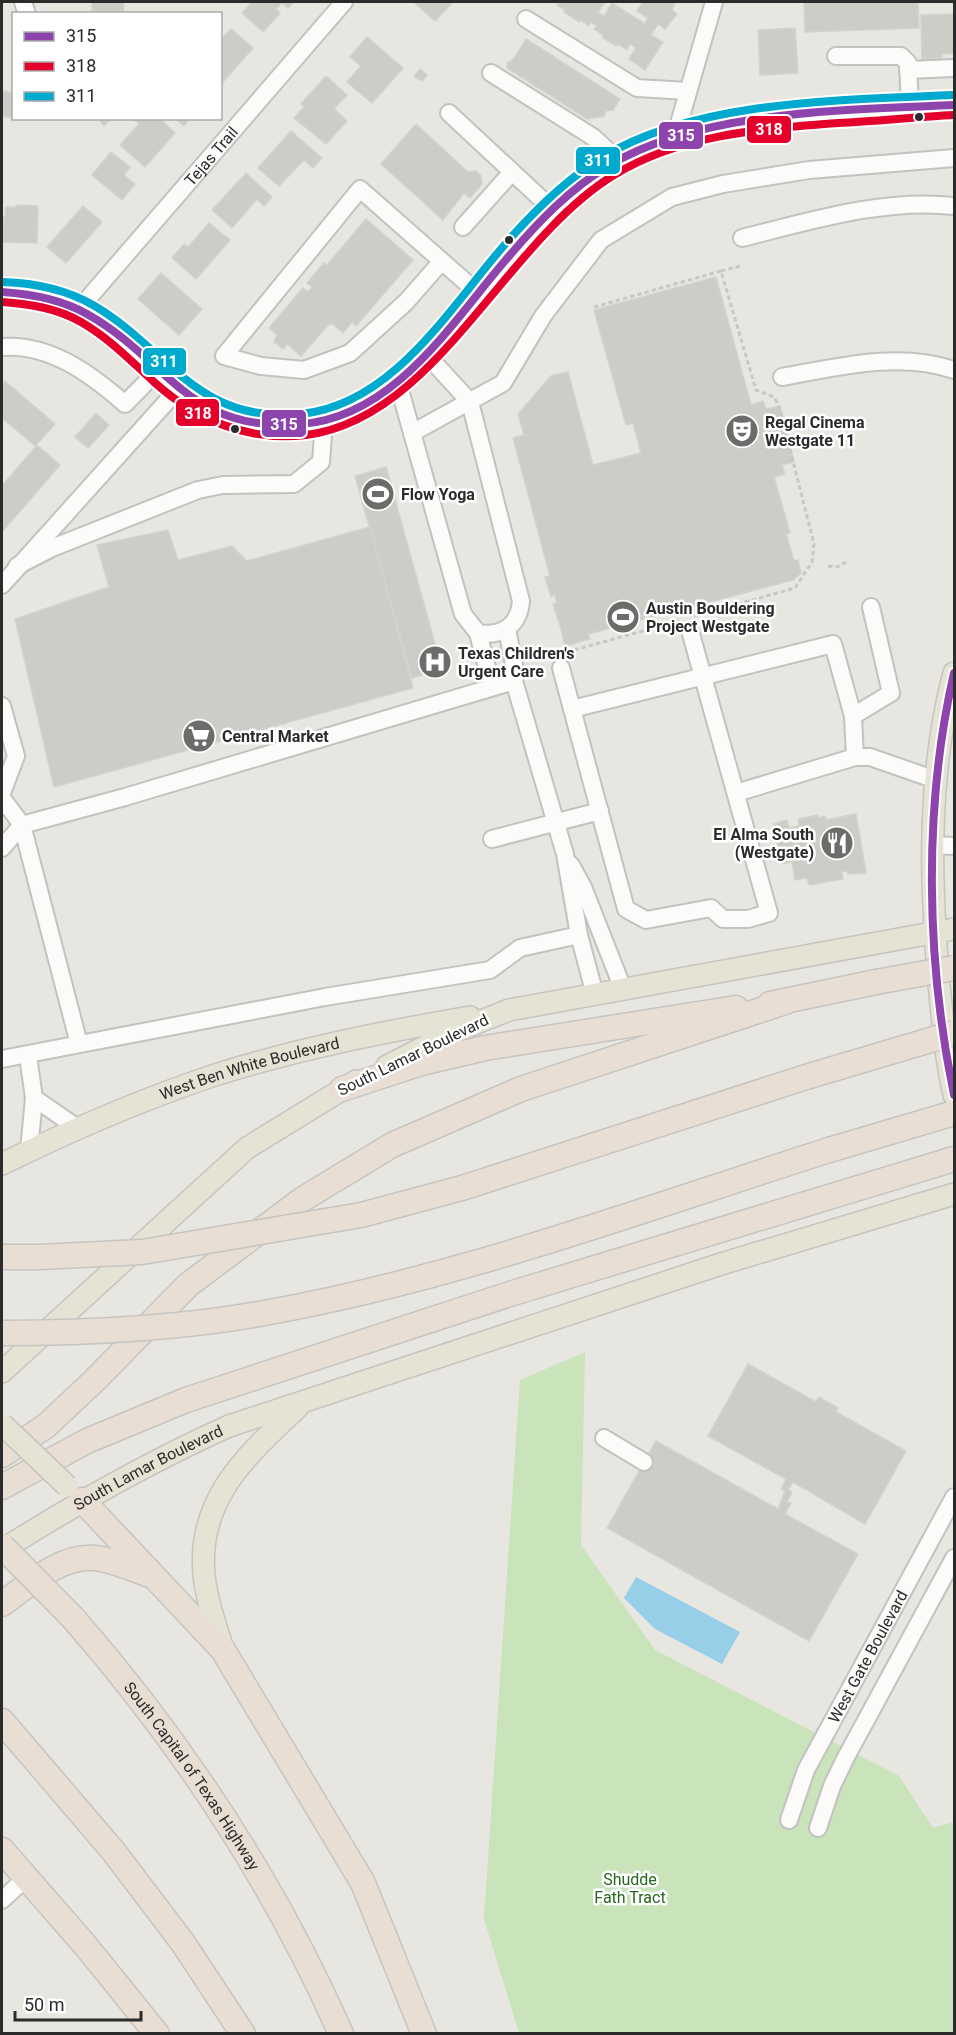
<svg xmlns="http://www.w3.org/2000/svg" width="956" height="2035" viewBox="0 0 956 2035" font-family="Roboto,sans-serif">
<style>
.green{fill:#c9e3bb}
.water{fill:#97cee8}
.building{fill:#cdccc7;stroke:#d3d2cd;stroke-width:1.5}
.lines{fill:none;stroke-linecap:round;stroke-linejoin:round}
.minor-casing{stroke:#c2c2c1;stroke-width:20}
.major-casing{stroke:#c5c4c1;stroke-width:24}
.highway-casing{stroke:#c5c4c1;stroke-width:27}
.path{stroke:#c8c8c7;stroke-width:3;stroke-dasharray:4.5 3;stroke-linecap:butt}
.minor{stroke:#fcfbfa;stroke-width:16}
.major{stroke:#e5e3d4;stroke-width:21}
.highway{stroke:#e9ded4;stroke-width:24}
.major-bridge-casing{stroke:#c5c4c1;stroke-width:24;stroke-linecap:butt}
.highway-bridge-casing{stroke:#c5c4c1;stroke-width:27;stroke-linecap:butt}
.major-bridge{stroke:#e5e3d4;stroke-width:21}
.highway-bridge{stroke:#e9ded4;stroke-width:24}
.bus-1-casing{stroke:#fff;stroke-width:12}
.bus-2-casing{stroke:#fff;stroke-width:12}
.bus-3-casing{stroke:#fff;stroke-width:12}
.bus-1{stroke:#8e44ad;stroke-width:8}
.bus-2{stroke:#e4002b;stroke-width:8}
.bus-3{stroke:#00a9ce;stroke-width:8}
.bus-dot{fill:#2b2b2b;stroke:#fff;stroke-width:2}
.labels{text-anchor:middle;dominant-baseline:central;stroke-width:5;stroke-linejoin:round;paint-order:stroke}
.street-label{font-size:16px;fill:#2b2b2b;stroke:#fff}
.poi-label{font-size:16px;font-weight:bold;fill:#2b2b2b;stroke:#fff;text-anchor:start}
.park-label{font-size:16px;fill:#27661d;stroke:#fff}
.line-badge{stroke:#fff;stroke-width:2}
.badge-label{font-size:16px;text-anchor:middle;font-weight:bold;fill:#fff}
</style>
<rect width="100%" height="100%" fill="#e8e6e0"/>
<polygon class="green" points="585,1352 581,1545 655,1650 899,1776 933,1828 954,1822 954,2033 519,2033 484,1919 520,1380"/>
<polygon class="water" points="636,1577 740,1632 722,1664 655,1629 624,1598"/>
<g class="building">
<polygon points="92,2 124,2 123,14 92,14"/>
<polygon points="252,2 294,2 288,8 282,3 276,9 280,13 263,32 242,13"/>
<polygon points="414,2 453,2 435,21"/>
<polygon points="559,2 605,2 598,12 604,16 612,3 645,24 648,18 637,11 643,2 675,2 672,10 677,14 665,29 658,24 651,35 663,42 645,70 629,59 636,48 630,44 627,50 618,44 616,46 602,37 603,35 594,29 597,26 591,22 589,26 580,20 579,22 564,12 565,10 557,5"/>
<polygon points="804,2 918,2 919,28 805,32"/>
<polygon points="954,14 954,53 942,54 942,58 922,59 921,15"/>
<polygon points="795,28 798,73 760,75 758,30"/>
<polygon points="231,29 253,48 222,83 220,40"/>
<polygon points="367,37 403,68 372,103 347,82 361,66 350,57"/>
<polygon points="526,39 620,99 613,110 606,111 604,116 587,119 507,68 507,63 513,60"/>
<polygon points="420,69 427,75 422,81 414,76"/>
<polygon points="326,76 347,95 334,109 347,121 326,144 294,118 304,107 301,104"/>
<polygon points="2,91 14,93 14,118 2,116"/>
<polygon points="98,118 106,118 109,121 104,126"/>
<polygon points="138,118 159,118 175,133 145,167 120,145 139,124 136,121"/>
<polygon points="175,118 190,118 184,126"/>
<polygon points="416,124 468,172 476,171 481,176 482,184 470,198 464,193 443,220 381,164"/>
<polygon points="291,131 322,158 313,168 304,160 279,186 258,168"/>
<polygon points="111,152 130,167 124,175 135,184 122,200 92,175"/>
<polygon points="246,173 272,197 264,206 257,199 232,228 212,210"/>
<polygon points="16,205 38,206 37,243 2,242 2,217 5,217 6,207 16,207"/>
<polygon points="83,206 102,222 66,263 47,247"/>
<polygon points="366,219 413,260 356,326 352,322 343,333 333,324 329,324 301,356 287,344 283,349 274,342 277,335 269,328 303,288 308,292 312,287 307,283 324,263 327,265"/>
<polygon points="209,223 230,240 196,279 172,258 184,244 188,247"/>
<polygon points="161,273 202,309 179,335 138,299"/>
<polygon points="716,277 751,405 763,401 766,409 780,406 794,462 782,465 785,474 774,477 790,533 786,534 794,561 798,560 801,573 793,580 588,634 590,639 565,646 559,621 562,620 558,620 553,604 557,603 555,595 551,597 545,577 550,576 513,438 524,435 518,414 551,376 568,372 593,465 641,453 633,423 626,425 594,310"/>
<polygon points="5,381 55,424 35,446 2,418 2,385"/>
<polygon points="96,413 109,425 88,448 75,437"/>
<polygon points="37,445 60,465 2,532 2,486"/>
<polygon points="386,467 442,669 412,678 355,476"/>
<polygon points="370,527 413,688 54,787 15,619 109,587 97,545 168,530 178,560 232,546 247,561"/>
<polygon points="856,814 866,873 848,874 847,871 841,872 843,879 809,885 807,878 795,880 792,862 781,864 774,824 787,820 789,828 799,826 798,819 818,815 819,818 825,816 826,820"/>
<polygon points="748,1364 816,1402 819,1397 838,1408 836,1412 906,1451 865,1524 793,1482 788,1490 792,1492 787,1502 791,1503 785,1514 858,1554 809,1641 607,1528 656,1441 778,1509 785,1491 781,1489 786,1479 708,1436"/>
</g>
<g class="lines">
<g class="minor-casing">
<g id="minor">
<polyline points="23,2 27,14"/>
<polyline points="526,19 637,88 688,91"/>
<polyline points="836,56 901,56 908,63 910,108"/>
<polyline points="908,70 954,68"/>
<polyline points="491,73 593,137 618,160"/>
<polyline points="449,113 552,209"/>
<polyline points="676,134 714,2"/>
<polyline points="463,227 512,172"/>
<path d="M 742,238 C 810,221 884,198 954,206"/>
<polyline points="442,261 406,302 350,353 304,370 261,366 224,356 360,189 478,293"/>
<path d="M 2,292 C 35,293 68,300 96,319 C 124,337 147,363 172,384 C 208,416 259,430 306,424 C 377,415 416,365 460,314 C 505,261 548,203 608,166 C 674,125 746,120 821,114 C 866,111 910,107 954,105"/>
<path id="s1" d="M 79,309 L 344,2"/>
<path d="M 2,347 C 49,343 91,374 125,404 L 157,371"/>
<path d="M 782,377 C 838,367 899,351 954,370"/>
<path d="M 398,383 L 463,614 L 478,633 C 501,637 519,626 521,601 L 470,402 L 426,354"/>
<polyline points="412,433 503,383 543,316 601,240 672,197 723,184 809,170 954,158"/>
<polyline points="17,566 52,548 198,490 223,485 294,484 321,462 324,421"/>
<polyline points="2,585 178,389"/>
<polyline points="507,629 515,670 514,681 565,854 579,935 595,995"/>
<polyline points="478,633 492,687"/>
<polyline points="691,634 769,913 748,919 723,919 711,908 646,920 626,909 572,709 833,644 853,716"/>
<polyline points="561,668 572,709"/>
<polyline points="2,706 16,756 2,793"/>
<polyline points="855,757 853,716 891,693 871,607"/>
<polyline points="736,793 855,757 870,757 936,780"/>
<polyline points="2,798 22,825 79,1044"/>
<polyline points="492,839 600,811"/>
<polyline points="932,845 954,846"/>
<polyline points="2,848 22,825 125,797 514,681"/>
<polyline points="571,865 583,887 623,989"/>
<polyline points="28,1056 34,1098 29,1150"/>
<polyline points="2,1059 325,997 490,970 520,948 579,935"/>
<polyline points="34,1098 79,1129"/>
<polyline points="604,1438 644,1462"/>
<path id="s2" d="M 789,1820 L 806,1770 L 954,1497"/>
<polyline points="818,1828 832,1786 845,1759 954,1558"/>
<polyline points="2,1900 26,1878"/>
</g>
</g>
<g class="major-casing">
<g id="major">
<path d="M 954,673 C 928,771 930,873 938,973 C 942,1015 945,1055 954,1095"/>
<polyline points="387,1066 454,1032 509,1010 954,929"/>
<path id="s3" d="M 2,1164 C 69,1131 141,1100 212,1076 C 296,1049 383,1032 470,1017"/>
<polyline points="2,1372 247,1148 356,1081"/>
<path id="s4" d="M 2,1550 C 75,1504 149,1462 229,1426 L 721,1264 L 954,1194"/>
<path d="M 223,1650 C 217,1628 208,1605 205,1583 C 193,1502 246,1456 298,1407"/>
</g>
</g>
<g class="highway-casing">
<g id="highway">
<polyline points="770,1004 876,982"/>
<polyline points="342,1089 421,1063 485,1048 736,1008"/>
<polyline points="829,1150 954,1113"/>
<polyline points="2,1455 46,1426 95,1380 188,1285 303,1199 392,1145 521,1089 785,1002"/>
<polyline points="2,1487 87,1441 186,1400 513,1293 954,1159"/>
<polyline points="82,1500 223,1650 363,1883 424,2034"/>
<path d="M 2,1604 C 29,1585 60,1555 95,1558 C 114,1560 134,1570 153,1576"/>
<path id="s5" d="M 73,1618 C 183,1744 273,1880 341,2034"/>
<polyline points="2,1721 114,1852 183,1943 243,2034"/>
<polyline points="2,1850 85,1945 157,2034"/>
</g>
</g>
<g class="path">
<polyline points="721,271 740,266"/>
<polyline points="594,307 721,271 756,390 774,397 779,406 814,544 812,562 795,588 691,617"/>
<polyline points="828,566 837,567 846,562"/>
<polyline points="567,652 682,620"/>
</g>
<use href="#minor" class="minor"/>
<use href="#major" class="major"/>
<use href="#highway" class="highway"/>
<g class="major-bridge-casing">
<polyline id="major-bridge" points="2,1424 67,1486"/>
</g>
<g class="highway-bridge-casing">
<g id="highway-bridge">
<polyline points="876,982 954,968"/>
<polyline points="2,1257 39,1257 142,1252 361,1215 462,1188 806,1077 954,1033"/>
<path d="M 2,1333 C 87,1333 174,1329 259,1314 C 453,1280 641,1210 829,1150"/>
<polyline points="2,1546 73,1618"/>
</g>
</g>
<use href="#major-bridge" class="major-bridge"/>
<use href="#highway-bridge" class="highway-bridge"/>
<g class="bus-1-casing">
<g id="bus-1">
<path d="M 2,292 C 32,294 61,299 87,314 C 169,360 187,433 301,424 C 396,417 453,320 510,255 C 539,221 570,189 608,166 C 700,110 848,110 954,105"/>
<path d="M 954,673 C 923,808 926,960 954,1095"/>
</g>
</g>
<g class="bus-2-casing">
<path id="bus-2" d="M 2,302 C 29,304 57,308 81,322 C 109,338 131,361 154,382 C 196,420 249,442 306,435 C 437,418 504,242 614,175 C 681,134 761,129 838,123 C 877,121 916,117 954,115"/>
</g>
<g class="bus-3-casing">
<path id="bus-3" d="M 3,282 C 34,283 65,289 93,305 C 169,349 196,424 301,414 C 391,405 447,312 501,249 C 530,215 563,181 603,157 C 696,100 845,100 953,95"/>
</g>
<use href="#bus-1" class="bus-1"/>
<use href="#bus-2" class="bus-2"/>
<use href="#bus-3" class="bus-3"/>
</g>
<defs>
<g id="theatre-disc" transform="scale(1.725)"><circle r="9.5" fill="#6d6c6a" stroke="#fff"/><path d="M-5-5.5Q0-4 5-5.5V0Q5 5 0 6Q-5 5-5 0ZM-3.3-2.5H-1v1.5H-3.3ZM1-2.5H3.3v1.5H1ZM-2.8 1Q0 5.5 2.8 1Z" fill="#fff"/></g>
<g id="stadium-disc" transform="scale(1.725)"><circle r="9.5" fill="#6d6c6a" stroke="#fff"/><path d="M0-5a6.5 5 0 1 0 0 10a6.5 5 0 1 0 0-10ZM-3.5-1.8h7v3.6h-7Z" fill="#fff"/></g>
<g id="hospital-disc" transform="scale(1.725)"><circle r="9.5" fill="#6d6c6a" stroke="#fff"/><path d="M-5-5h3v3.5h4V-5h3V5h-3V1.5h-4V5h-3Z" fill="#fff"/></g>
<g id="supermarket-disc" transform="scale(1.725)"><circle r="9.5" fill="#6d6c6a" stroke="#fff"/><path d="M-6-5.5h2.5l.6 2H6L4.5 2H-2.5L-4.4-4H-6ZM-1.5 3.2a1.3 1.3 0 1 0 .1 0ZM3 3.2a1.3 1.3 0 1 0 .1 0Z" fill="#fff"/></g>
<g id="restaurant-disc" transform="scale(1.725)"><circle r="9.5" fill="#6d6c6a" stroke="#fff"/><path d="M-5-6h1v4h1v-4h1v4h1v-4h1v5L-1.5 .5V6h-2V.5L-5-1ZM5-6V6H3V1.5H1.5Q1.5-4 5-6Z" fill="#fff"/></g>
</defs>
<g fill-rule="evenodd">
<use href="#theatre-disc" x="742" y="431"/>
<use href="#stadium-disc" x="378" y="494"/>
<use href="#stadium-disc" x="623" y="617"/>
<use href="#hospital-disc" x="435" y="662"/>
<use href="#supermarket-disc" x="199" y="736"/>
<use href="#restaurant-disc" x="837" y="843"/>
</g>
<g class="bus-dot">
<circle cx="919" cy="117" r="5"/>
<circle cx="509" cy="240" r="5"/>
<circle cx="235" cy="429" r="5"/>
</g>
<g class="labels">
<g class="street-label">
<text stroke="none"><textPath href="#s1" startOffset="202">Tejas Trail</textPath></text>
<text transform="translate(413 1055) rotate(-26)">South Lamar Boulevard</text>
<text stroke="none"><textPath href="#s3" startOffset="266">West Ben White Boulevard</textPath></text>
<text stroke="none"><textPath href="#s4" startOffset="168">South Lamar Boulevard</textPath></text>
<text stroke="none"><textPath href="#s2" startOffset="182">West Gate Boulevard</textPath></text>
<text stroke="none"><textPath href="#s5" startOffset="198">South Capital of Texas Highway</textPath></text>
</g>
<g class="poi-label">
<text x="765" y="422">Regal Cinema<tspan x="765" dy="18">Westgate 11</tspan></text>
<text x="401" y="494">Flow Yoga</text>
<text x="646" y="608">Austin Bouldering<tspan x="646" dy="18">Project Westgate</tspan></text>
<text x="458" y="653">Texas Children's<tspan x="458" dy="18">Urgent Care</tspan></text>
<text x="222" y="736">Central Market</text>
<text x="814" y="834" text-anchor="end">El Alma South<tspan x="814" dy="18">(Westgate)</tspan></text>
</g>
<g class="park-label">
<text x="630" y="1879">Shudde<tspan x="630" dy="18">Fath Tract</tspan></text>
</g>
</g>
<g class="line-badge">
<rect x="746" y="115" width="46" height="29" rx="6" fill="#e4002b"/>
<rect x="658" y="121" width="46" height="29" rx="6" fill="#8e44ad"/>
<rect x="575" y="146" width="46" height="29" rx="6" fill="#00a9ce"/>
<rect x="142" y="347" width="45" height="29" rx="6" fill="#00a9ce"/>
<rect x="175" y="398" width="45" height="29" rx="6" fill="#e4002b"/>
<rect x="261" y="409" width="46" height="29" rx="6" fill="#8e44ad"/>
</g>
<g class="badge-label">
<text x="769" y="135">318</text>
<text x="681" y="141">315</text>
<text x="598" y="166">311</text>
<text x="164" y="367">311</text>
<text x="198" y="419">318</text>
<text x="284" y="430">315</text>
</g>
<rect width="956" height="2035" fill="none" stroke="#2b2b2b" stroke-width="6"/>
<rect x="12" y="12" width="210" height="108" fill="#ffffff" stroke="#aaaaaa" stroke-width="1.5"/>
<rect x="24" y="32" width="30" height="9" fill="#8e44ad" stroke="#aaaaaa" stroke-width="1.5"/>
<text x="66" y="42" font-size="18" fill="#2b2b2b">315</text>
<rect x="24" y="62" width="30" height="9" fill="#e4002b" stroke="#aaaaaa" stroke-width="1.5"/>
<text x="66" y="72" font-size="18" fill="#2b2b2b">318</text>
<rect x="24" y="92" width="30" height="9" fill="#00a9ce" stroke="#aaaaaa" stroke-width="1.5"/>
<text x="66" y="102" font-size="18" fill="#2b2b2b">311</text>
<path d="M15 2011v9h126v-9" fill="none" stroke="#2b2b2b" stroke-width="3"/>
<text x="24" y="2011" font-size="18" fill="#2b2b2b" stroke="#ffffff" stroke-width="4.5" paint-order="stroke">50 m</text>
</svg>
